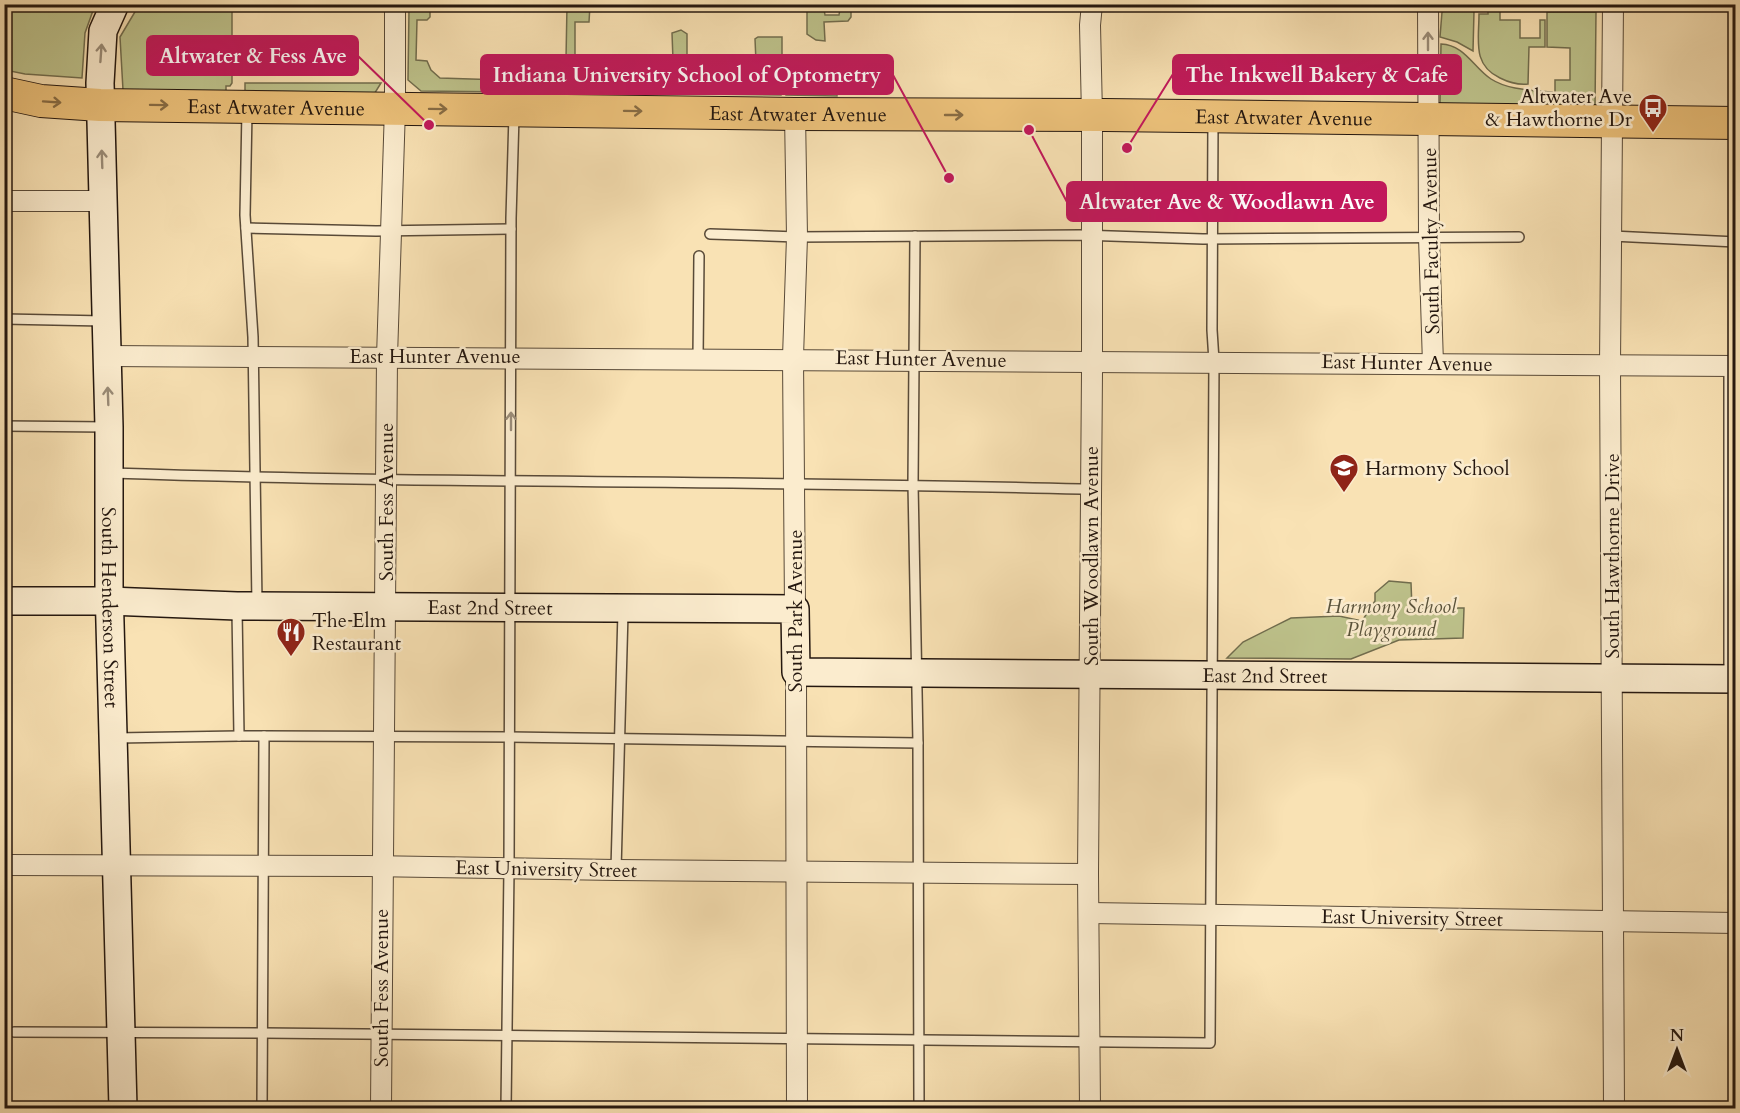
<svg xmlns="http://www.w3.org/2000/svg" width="1740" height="1113" viewBox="0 0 1740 1113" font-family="Cardo,serif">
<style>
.green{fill:#bec38c;stroke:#716d4e;stroke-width:1.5}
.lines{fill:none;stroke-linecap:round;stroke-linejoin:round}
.lane-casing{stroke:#594a38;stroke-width:12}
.street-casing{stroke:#594a38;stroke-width:22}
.secondary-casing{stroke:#24170f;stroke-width:30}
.primary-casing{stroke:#24170f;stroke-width:34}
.lane{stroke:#fbecce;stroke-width:9}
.street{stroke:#fbecce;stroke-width:20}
.secondary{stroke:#fbecce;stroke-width:27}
.primary{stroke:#ecc17a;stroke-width:32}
.oneway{stroke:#9a8c78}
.oneway2{stroke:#886c44}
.labels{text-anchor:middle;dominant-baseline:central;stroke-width:5;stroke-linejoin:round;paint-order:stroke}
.poi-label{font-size:20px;fill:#24170f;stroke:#fbecce;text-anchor:start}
.street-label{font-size:20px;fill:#24170f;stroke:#fbecce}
.park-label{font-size:20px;font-style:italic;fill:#5a533b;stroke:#fbecce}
.leader{fill:none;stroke:#c2185b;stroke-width:2}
.callout-dot{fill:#c2185b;stroke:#fbecce;stroke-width:2}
.callout{fill:#c2185b;stroke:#c2185b;stroke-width:2}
.callout-label{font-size:21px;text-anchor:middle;font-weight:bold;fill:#fff}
</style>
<rect width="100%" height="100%" fill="#f9e2b4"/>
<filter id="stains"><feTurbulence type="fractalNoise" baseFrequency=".00333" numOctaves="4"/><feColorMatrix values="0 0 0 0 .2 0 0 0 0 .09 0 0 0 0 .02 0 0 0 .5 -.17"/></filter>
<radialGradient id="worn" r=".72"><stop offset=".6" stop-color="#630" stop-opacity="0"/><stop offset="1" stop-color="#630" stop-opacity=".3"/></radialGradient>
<g class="green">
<polygon points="5,4 95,5 85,33 82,78 25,74 5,70"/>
<polygon points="430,4 430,17 427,20 417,20 416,60 427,61 431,70 440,78 532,81 570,74 604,81 781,83 781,95 421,91 408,80 409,9 413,5"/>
<polygon points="139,5 232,5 232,83 230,86 226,86 226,91 123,90 120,37"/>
<polygon points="553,5 590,5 589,22 575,22 575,59 566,59 567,5"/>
<polygon points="807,5 814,9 824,9 825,15 839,15 840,9 848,9 851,12 851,17 848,21 824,22 825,41 816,40 807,34"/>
<polygon points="1468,8 1474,11 1473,51 1457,42 1440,37 1442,12 1447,9"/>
<path d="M 1488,9 L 1500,9 L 1500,20 L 1520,20 L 1520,38 L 1540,38 L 1540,20 L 1545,20 L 1545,47 L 1529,47 L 1528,84 C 1519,85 1508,82 1500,78 C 1472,65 1479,40 1479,14 L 1488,14 Z"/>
<polygon points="1547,12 1596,12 1595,109 1555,108 1555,80 1570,80 1570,48 1547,47"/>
<polygon points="681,30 687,34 687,60 673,60 672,33"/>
<polygon points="758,37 782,37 782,63 756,62 755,39"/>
<path d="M 1441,44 C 1465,45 1473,67 1491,79 C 1508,90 1531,90 1552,92 L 1552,109 L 1440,105 Z"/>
<polygon points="816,59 838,59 837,96 786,95 786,83 799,77"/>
<polygon points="245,83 381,83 373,96 332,96 322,92 245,91"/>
<polygon points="1389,581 1411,583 1412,608 1464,608 1463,638 1399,640 1351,659 1227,658 1243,642 1291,618 1339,616 1362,621 1375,601 1375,593"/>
</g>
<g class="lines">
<g class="lane-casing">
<g id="lane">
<polyline points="247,111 245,215 253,337 257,604"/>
<polyline points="246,228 376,231 511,229"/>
<polyline points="710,234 797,237 1080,235 1203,239 1519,237"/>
<polyline points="915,236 913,484 918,743 919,1108"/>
<polyline points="1612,236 1736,242"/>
<polyline points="4,319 104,321"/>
<polyline points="698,357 699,256"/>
<polyline points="1729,366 1729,676"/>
<polyline points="4,426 107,427"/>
<path d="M 111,473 C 434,484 758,480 1081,489"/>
<polyline points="237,610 239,736 264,736 262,1108"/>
<polyline points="264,736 509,737 918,743"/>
<polyline points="116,738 239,736"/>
<polyline points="616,870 623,612"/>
<polyline points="14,1032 263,1033 1210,1043 1214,361 1212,330 1213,120"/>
<polyline points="506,1108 509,869 511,218 514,115"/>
</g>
</g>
<g class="street-casing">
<g id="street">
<polyline points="1428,4 1429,237 1433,364"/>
<polyline points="1613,4 1610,365 1614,1108"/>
<polyline points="795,114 797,237 793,357 795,609"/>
<polyline points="4,201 104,201"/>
<path d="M 107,356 C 650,356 1193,361 1736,366"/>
<polyline points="796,672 797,1108"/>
<polyline points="4,865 368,866 616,870 1088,874"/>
<polyline points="1089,913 1736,923"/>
<polyline points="381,1108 387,357 395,108 395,4"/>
<polyline points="1090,1108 1088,874 1092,372 1092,115 1090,25 1092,4"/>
</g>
</g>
<g class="secondary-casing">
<g id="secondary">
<path id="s1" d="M 115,4 L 103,31 L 100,83 L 109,427 L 109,586 L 123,1108"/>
<path id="s2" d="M 4,601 L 109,601 L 237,606 L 795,609 L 796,672 L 1736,679"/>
</g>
</g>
<g class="primary-casing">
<g id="primary">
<path id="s3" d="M 4,93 L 41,101 L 100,105 L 795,114 L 1105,115 L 1736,123"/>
</g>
</g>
<use href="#lane" class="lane"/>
<use href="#street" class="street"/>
<use href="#secondary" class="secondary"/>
<use href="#primary" class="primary"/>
</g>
<defs><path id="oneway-shaft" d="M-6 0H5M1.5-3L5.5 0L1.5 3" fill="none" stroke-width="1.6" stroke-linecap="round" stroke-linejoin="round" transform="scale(1.5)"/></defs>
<g class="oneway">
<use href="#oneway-shaft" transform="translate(1428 41) rotate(-90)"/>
<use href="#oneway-shaft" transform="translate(101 53) rotate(-86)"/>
<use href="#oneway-shaft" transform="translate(102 159) rotate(-92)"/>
<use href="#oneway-shaft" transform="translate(108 396) rotate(-92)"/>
<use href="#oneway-shaft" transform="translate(511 421) rotate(-90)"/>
</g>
<g class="oneway2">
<use href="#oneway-shaft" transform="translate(52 102) rotate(4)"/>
<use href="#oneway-shaft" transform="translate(159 105) rotate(1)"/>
<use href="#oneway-shaft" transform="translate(438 109) rotate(1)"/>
<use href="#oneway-shaft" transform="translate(633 111) rotate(1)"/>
<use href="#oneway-shaft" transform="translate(954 115)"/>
</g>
<defs>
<g id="bus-pin" transform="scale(1.5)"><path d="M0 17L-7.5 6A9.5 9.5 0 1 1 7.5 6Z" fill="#8f2418" stroke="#fbecce"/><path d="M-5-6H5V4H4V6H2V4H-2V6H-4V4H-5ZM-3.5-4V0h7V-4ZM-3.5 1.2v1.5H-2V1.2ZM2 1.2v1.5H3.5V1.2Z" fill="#fff"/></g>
<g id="school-pin" transform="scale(1.5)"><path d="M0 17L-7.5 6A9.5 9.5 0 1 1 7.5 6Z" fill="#8f2418" stroke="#fbecce"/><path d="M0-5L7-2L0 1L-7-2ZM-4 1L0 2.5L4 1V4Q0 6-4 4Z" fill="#fff"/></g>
<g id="restaurant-pin" transform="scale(1.5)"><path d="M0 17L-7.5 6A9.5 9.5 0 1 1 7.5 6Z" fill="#8f2418" stroke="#fbecce"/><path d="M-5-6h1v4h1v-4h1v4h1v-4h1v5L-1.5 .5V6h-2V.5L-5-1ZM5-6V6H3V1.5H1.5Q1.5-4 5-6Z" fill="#fff"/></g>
</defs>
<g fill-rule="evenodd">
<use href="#bus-pin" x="1653" y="108"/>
<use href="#school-pin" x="1344" y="468"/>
<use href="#restaurant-pin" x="291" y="632"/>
</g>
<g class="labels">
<g class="poi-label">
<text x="1632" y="96" text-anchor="end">Altwater Ave<tspan x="1632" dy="23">&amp; Hawthorne Dr</tspan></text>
<text x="1365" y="468">Harmony School</text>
<text x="312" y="620">The Elm<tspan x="312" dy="23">Restaurant</tspan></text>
</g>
<g class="street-label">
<text stroke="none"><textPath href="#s3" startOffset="273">East Atwater Avenue</textPath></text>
<text stroke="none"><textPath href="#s3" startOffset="795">East Atwater Avenue</textPath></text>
<text stroke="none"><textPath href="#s3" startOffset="1281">East Atwater Avenue</textPath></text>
<text transform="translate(1431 241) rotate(-91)">South Faculty Avenue</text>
<text x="435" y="356">East Hunter Avenue</text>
<text transform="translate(921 359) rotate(1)">East Hunter Avenue</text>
<text transform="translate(1407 363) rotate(1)">East Hunter Avenue</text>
<text transform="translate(386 502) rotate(-90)">South Fess Avenue</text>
<text transform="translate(1091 556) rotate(-90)">South Woodlawn Avenue</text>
<text transform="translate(1612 556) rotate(-90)">South Hawthorne Drive</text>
<text stroke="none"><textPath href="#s1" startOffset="606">South Henderson Street</textPath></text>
<text stroke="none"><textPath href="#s2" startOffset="486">East 2nd Street</textPath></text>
<text transform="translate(795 611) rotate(-90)">South Park Avenue</text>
<text stroke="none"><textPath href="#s2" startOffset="1323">East 2nd Street</textPath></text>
<text transform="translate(546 869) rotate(1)">East University Street</text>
<text transform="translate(1412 918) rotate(1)">East University Street</text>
<text transform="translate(381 988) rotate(-90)">South Fess Avenue</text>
</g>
<g class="park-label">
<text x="1391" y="606">Harmony School<tspan x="1391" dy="23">Playground</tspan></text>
</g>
</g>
<path class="leader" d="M429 125L358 56M1127 148L1173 74M949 178L893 75M1029 130L1067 202"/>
<g class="callout-dot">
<circle cx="429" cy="125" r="6"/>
<circle cx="1127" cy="148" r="6"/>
<circle cx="949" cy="178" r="6"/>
<circle cx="1029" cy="130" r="6"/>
</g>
<g class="callout">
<rect x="147" y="36" width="211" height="39" rx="6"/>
<rect x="1173" y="55" width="288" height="39" rx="6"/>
<rect x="481" y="55" width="412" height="39" rx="6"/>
<rect x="1067" y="182" width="319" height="39" rx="6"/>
</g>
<g class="callout-label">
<text x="253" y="63">Altwater &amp; Fess Ave</text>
<text x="1317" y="82">The Inkwell Bakery &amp; Cafe</text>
<text x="687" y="82">Indiana University School of Optometry</text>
<text x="1227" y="209">Altwater Ave &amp; Woodlawn Ave</text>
</g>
<rect width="1740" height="1113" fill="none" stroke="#f9e2b4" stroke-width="24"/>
<rect x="6" y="6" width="1728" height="1101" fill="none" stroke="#24170f" stroke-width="3"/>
<rect x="12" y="12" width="1716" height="1089" fill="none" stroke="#24170f" stroke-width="1.5"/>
<g transform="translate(1677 1050)" stroke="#fbecce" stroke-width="4.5" paint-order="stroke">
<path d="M0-4.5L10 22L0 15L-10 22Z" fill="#24170f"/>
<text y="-9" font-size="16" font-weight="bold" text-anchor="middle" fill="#24170f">N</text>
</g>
<rect width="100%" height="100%" filter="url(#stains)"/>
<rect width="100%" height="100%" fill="url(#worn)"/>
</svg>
